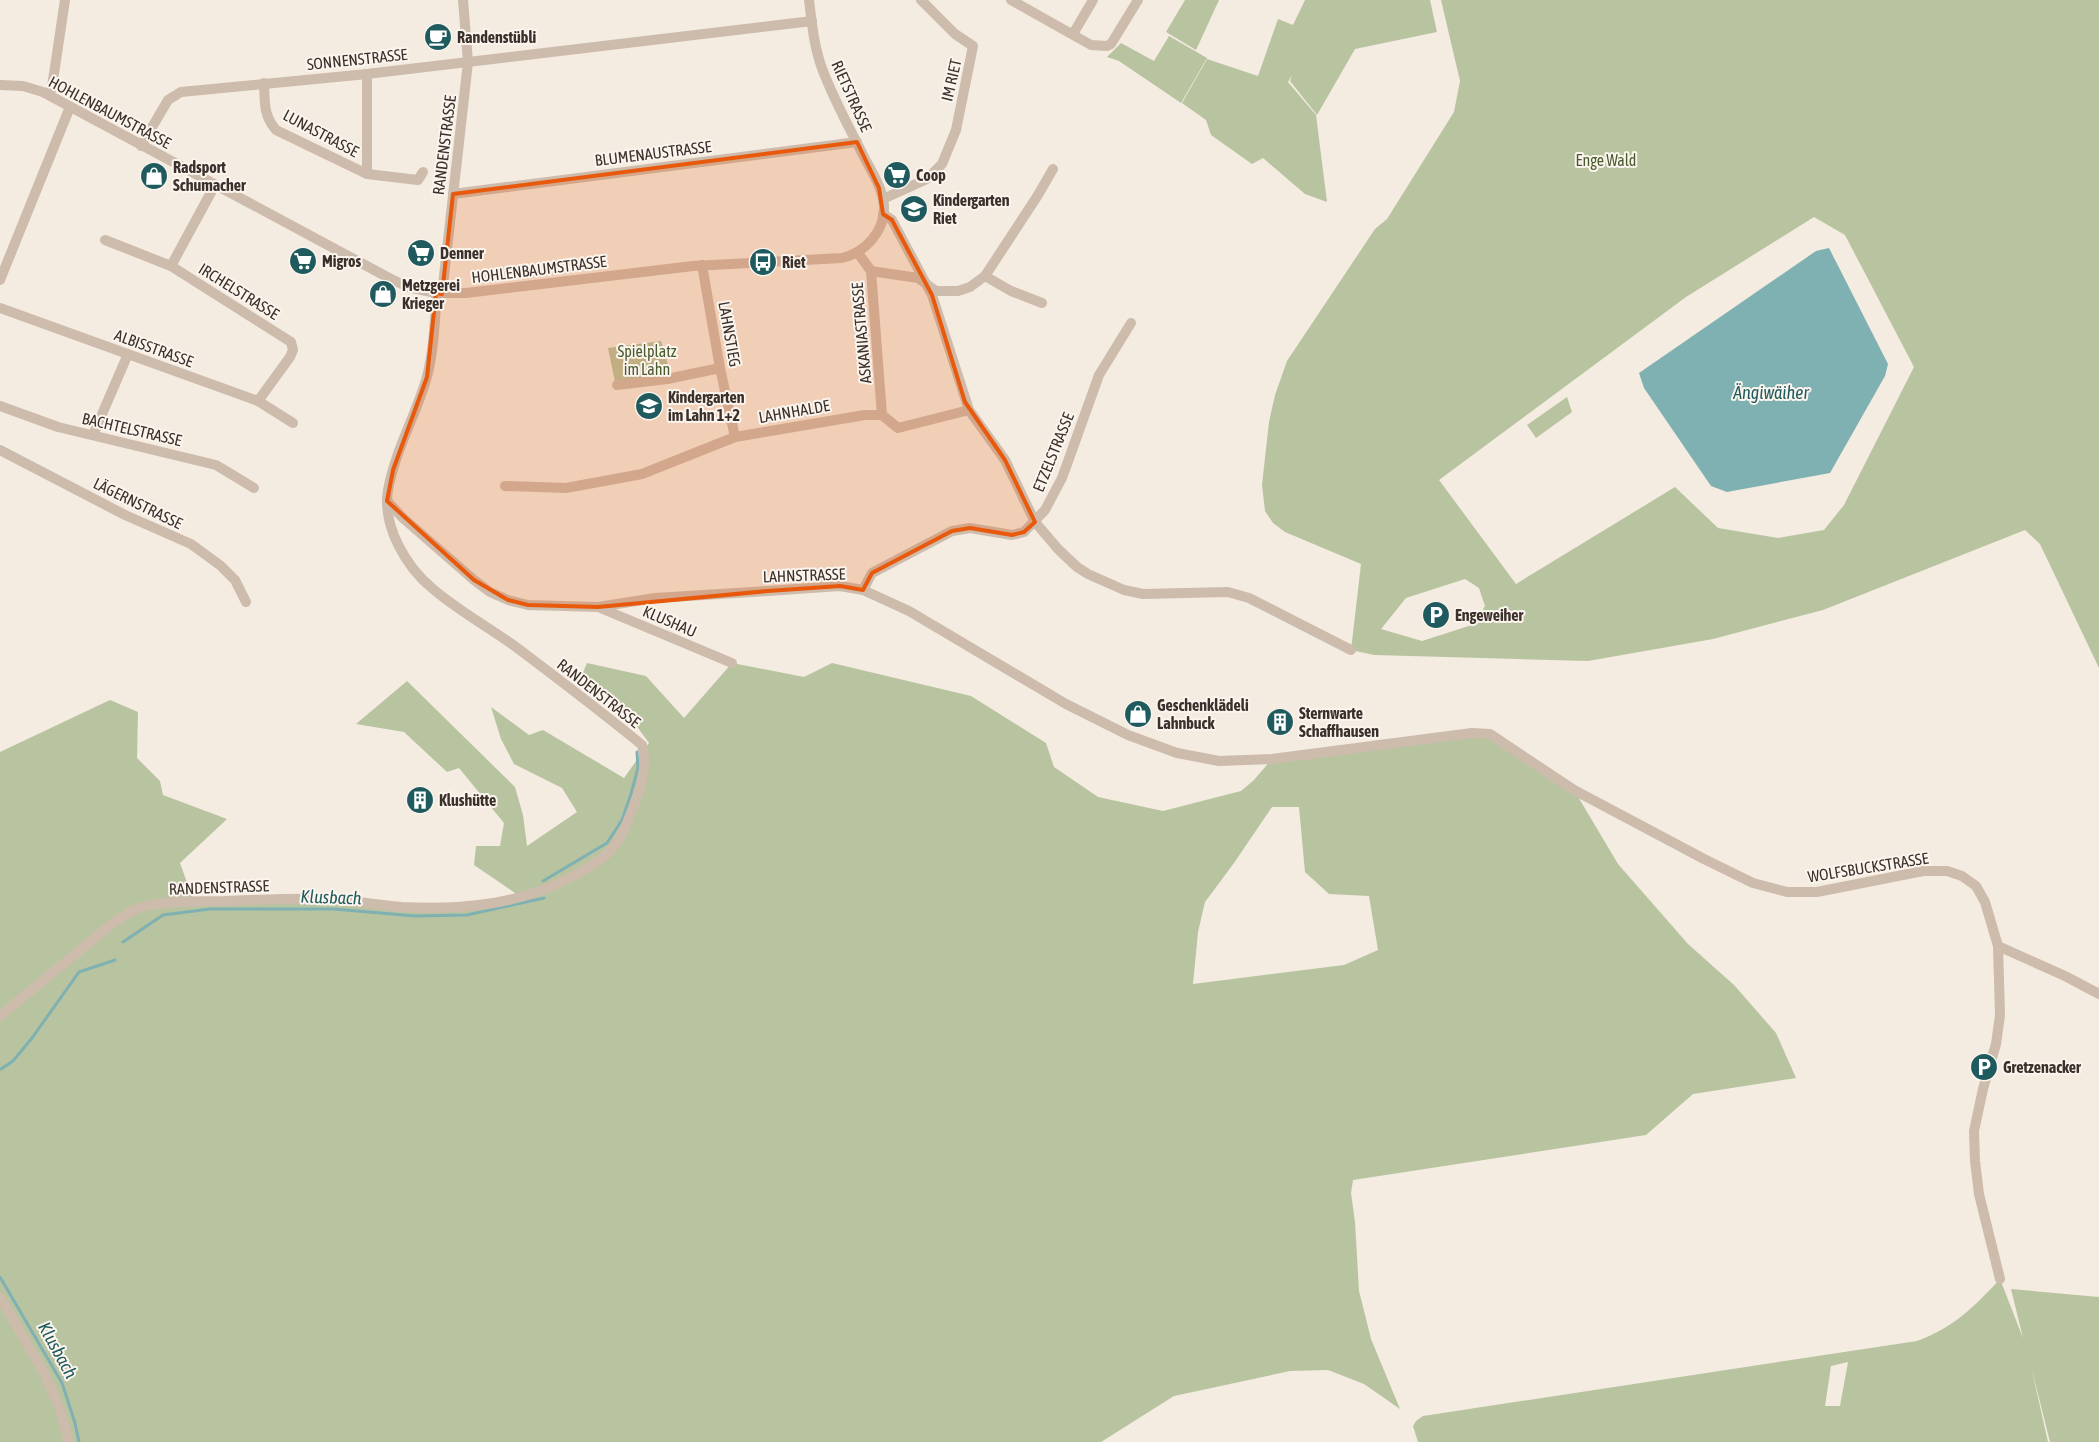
<svg xmlns="http://www.w3.org/2000/svg" width="2099" height="1442" viewBox="0 0 2099 1442" font-family="'Asap Condensed',sans-serif">
<style>
.green{fill:#b8c4a0;fill-rule:evenodd}
.water{fill:#7fb0b2}
.lines{fill:none;stroke-linecap:round;stroke-linejoin:round}
.stream{stroke:#7fb0b2;stroke-width:3}
.minor{stroke:#cdbbac;stroke-width:10}
.marked{fill:#e8590c;fill-opacity:0.2;stroke:#e8590c;stroke-width:4;stroke-linejoin:round}
.labels{text-anchor:middle;dominant-baseline:central;stroke-width:4;stroke-linejoin:round;paint-order:stroke}
.poi-label{font-size:16px;font-weight:bold;fill:#3b302b;stroke:#fbf5ee;text-anchor:start}
.street-label{font-size:16px;fill:#3b302b;stroke:#fbf5ee}
.park-label{font-size:16px;fill:#4a5a2e;stroke:#fbf5ee}
.water-label{font-size:18px;font-style:italic;fill:#1f5a5e;stroke:#fbf5ee}
</style>
<rect width="100%" height="100%" fill="#f4ebe1"/>
<g class="green">
<polygon points="1185,0 1219,0 1196,50 1166,32"/>
<polygon points="1305,0 1430,0 1437,32 1355,49 1317,115 1290,81 1292,75 1288,82 1316,115 1327,202 1305,194 1263,158 1252,164 1211,135 1206,120 1182,103 1207,59 1258,76 1278,19 1293,25"/>
<path d="M 1441,0 L 2099,0 L 2099,668 L 2040,544 L 2025,530 L 1823,610 L 1713,639 L 1588,661 L 1374,655 L 1351,650 L 1361,564 L 1285,532 L 1273,523 L 1265,511 L 1262,485 L 1269,422 L 1275,395 L 1287,361 L 1375,229 L 1387,219 L 1454,112 L 1460,81 ZM 1814,217 L 1845,235 L 1914,367 L 1844,505 L 1824,530 L 1778,538 L 1718,528 L 1675,487 L 1516,584 L 1439,480 L 1686,297 ZM 1465,579 L 1479,588 L 1485,606 L 1475,624 L 1422,641 L 1381,629 L 1406,598 Z"/>
<polygon points="1169,36 1207,58 1181,103 1119,61 1107,57 1121,43 1154,61"/>
<polygon points="661,341 671,375 615,382 608,348"/>
<polygon points="1567,397 1572,412 1536,438 1527,425"/>
<path d="M 587,663 L 646,676 L 684,718 L 732,663 L 804,677 L 832,663 L 971,696 L 1046,743 L 1054,767 L 1098,797 L 1163,811 L 1241,791 L 1254,780 L 1272,759 L 1490,734 L 1574,790 L 1618,864 L 1688,944 L 1734,985 L 1776,1033 L 1796,1078 L 1693,1094 L 1646,1135 L 1353,1180 L 1351,1193 L 1355,1222 L 1359,1291 L 1371,1339 L 1400,1409 L 1364,1384 L 1328,1370 L 1290,1371 L 1174,1396 L 1101,1442 L 0,1442 L 0,752 L 110,700 L 138,712 L 137,758 L 160,781 L 163,795 L 227,819 L 180,863 L 195,905 L 279,900 L 404,907 L 521,897 L 474,865 L 476,846 L 500,846 L 504,823 L 459,768 L 447,772 L 404,732 L 356,724 L 407,681 L 515,787 L 523,815 L 527,846 L 577,812 L 562,788 L 514,764 L 501,739 L 491,707 L 529,735 L 543,730 L 624,778 L 649,743 L 622,706 L 581,677 ZM 1272,807 L 1299,807 L 1305,872 L 1329,894 L 1369,896 L 1378,950 L 1344,965 L 1193,984 L 1198,932 L 1205,902 L 1234,863 Z"/>
<path d="M 2000,1279 L 2023,1338 L 2011,1289 L 2099,1297 L 2099,1442 L 2050,1442 L 2031,1366 L 2048,1442 L 1418,1442 L 1413,1426 L 1416,1421 L 1423,1416 L 1917,1341 C 1953,1328 1974,1307 2000,1279 ZM 1848,1362 L 1840,1406 L 1825,1406 L 1831,1366 Z"/>
</g>
<polygon class="water" points="1829,248 1888,364 1885,376 1830,473 1727,492 1711,486 1644,388 1639,373 1816,251"/>
<g class="lines">
<g class="stream">
<polyline points="543,881 607,843 622,820 631,794 638,768 637,752"/>
<polyline points="123,942 163,915 210,909 334,909 415,916 467,915 544,898"/>
<polyline points="1,1069 13,1061 32,1038 79,972 115,960"/>
<polyline points="0,1277 62,1383 75,1423 79,1442"/>
</g>
<g class="minor">
<polyline points="1011,0 1091,45 1107,46 1111,44 1138,0"/>
<polyline points="1073,34 1093,0"/>
<path d="M 264,83 C 265,102 263,115 276,130 L 367,174 L 418,180 L 423,172"/>
<path d="M 0,85 L 23,86 L 43,92 L 391,279 L 408,287 L 436,293 L 466,293 L 693,266 L 842,258 C 866,252 885,231 884,206 C 883,189 872,172 864,157 C 850,129 834,100 823,71 C 814,48 812,24 809,0"/>
<polyline points="49,95 52,87 65,0"/>
<polyline points="141,146 168,100 181,92 367,74 812,21"/>
<polyline points="367,174 367,74"/>
<polyline points="453,194 857,142"/>
<polyline points="883,199 927,179 942,164 956,130 973,46 955,34 921,0"/>
<polyline points="883,214 892,220 932,295 969,410 1005,460 1035,522 1058,549 1077,567 1088,574 1124,590 1143,594 1228,592 1249,598 1351,650"/>
<polyline points="105,240 171,266 291,342 293,350 290,357 258,401"/>
<polyline points="858,253 871,271 882,415"/>
<polyline points="702,265 720,368 735,437"/>
<polyline points="171,266 215,185"/>
<polyline points="871,271 918,278 936,291 958,291 970,287 985,276 1038,195 1053,169"/>
<polyline points="985,276 1011,291 1042,303"/>
<polyline points="0,280 70,107"/>
<polyline points="442,294 468,62 463,0"/>
<polyline points="0,308 258,401 293,423"/>
<polyline points="617,385 667,379 720,368"/>
<polyline points="0,406 58,427 216,465 254,488"/>
<polyline points="93,435 128,354"/>
<polyline points="0,450 125,515 191,544 221,566 235,580 246,602"/>
<polyline points="505,486 566,488 642,474 735,437 865,415 882,415 898,428 969,410"/>
<polyline points="387,501 403,518 474,580 490,592 508,600 528,605 598,607 655,598 768,591 840,586 863,590 909,611 1066,704 1128,735 1177,753 1219,761 1272,759 1472,733 1490,734 1574,790 1704,859 1753,883 1787,892 1817,892 1923,871 1947,871 1962,876 1976,886 1985,902 1998,946 2000,1015 1996,1044 1983,1089 1974,1131 1975,1161 1979,1194 2000,1279"/>
<polyline points="863,590 872,573 952,531 970,528 1012,535 1024,532 1045,510 1062,478 1099,375 1131,323"/>
<polyline points="598,607 732,663"/>
<polyline points="1998,946 2065,976 2099,994"/>
<path d="M 0,1016 C 26,994 52,973 79,951 C 99,935 120,913 146,906 C 172,900 201,902 227,901 C 260,900 293,898 325,899 C 351,900 377,905 402,907 C 461,910 521,905 573,876 C 607,857 617,851 631,813 C 639,792 649,768 642,745 C 602,712 561,681 520,650 C 492,629 460,612 433,589 C 406,567 382,526 388,490 C 395,451 415,417 426,380 C 433,357 436,317 436,293"/>
<polyline points="0,1297 45,1375 59,1407 69,1442"/>
</g>
</g>
<path class="marked" d="M 857,142 L 879,188 L 883,214 L 892,220 L 932,295 L 965,402 L 1005,460 L 1035,522 L 1024,532 L 1012,535 L 970,528 L 952,531 L 872,573 L 863,590 L 840,586 L 768,591 L 598,607 L 528,605 L 508,600 L 474,580 L 387,501 L 393,470 L 427,377 L 436,293 L 442,294 L 453,194 Z"/>
<defs>
<g id="cafe-disc" transform="scale(1.4375)"><circle r="9.5" fill="#1f5a5e" stroke="#fbf5ee"/><path d="M-5.5-4.5H6V0H3Q3 3.5 0 3.5H-2.5Q-5.5 3.5-5.5 0ZM3-3.2v2h1.7v-2ZM-6 4.5H4V6H-6Z" fill="#fff"/></g>
<g id="supermarket-disc" transform="scale(1.4375)"><circle r="9.5" fill="#1f5a5e" stroke="#fbf5ee"/><path d="M-6-5.5h2.5l.6 2H6L4.5 2H-2.5L-4.4-4H-6ZM-1.5 3.2a1.3 1.3 0 1 0 .1 0ZM3 3.2a1.3 1.3 0 1 0 .1 0Z" fill="#fff"/></g>
<g id="shop-disc" transform="scale(1.4375)"><circle r="9.5" fill="#1f5a5e" stroke="#fbf5ee"/><path d="M-5-2.5h2.3a2.7 3.5 0 0 1 5.4 0H5L5.5 6h-11ZM-1.5-2.5h3a1.5 2.3 0 0 0-3 0Z" fill="#fff"/></g>
<g id="school-disc" transform="scale(1.4375)"><circle r="9.5" fill="#1f5a5e" stroke="#fbf5ee"/><path d="M0-5L7-2L0 1L-7-2ZM-4 1L0 2.5L4 1V4Q0 6-4 4Z" fill="#fff"/></g>
<g id="bus-disc" transform="scale(1.4375)"><circle r="9.5" fill="#1f5a5e" stroke="#fbf5ee"/><path d="M-5-6H5V4H4V6H2V4H-2V6H-4V4H-5ZM-3.5-4V0h7V-4ZM-3.5 1.2v1.5H-2V1.2ZM2 1.2v1.5H3.5V1.2Z" fill="#fff"/></g>
<g id="parking-disc" transform="scale(1.4375)"><circle r="9.5" fill="#1f5a5e" stroke="#fbf5ee"/><path d="M-3.5-5.5H1a3.5 3.5 0 0 1 0 7H-1V5.5H-3.5ZM-1-3.4V-.6H.8a1.4 1.4 0 0 0 0-2.8Z" fill="#fff"/></g>
<g id="building-disc" transform="scale(1.4375)"><circle r="9.5" fill="#1f5a5e" stroke="#fbf5ee"/><path d="M-4-6H4V6H1V3H-1V6H-4ZM-2.5-4.3h1.7v1.8h-1.7ZM.8-4.3h1.7v1.8H.8ZM-2.5-1h1.7V.8h-1.7ZM.8-1h1.7V.8H.8Z" fill="#fff"/></g>
</defs>
<g fill-rule="evenodd">
<use href="#cafe-disc" x="438" y="37"/>
<use href="#supermarket-disc" x="897" y="175"/>
<use href="#shop-disc" x="154" y="176"/>
<use href="#school-disc" x="914" y="209"/>
<use href="#supermarket-disc" x="421" y="253"/>
<use href="#supermarket-disc" x="303" y="261"/>
<use href="#bus-disc" x="763" y="262"/>
<use href="#shop-disc" x="383" y="294"/>
<use href="#school-disc" x="649" y="406"/>
<use href="#parking-disc" x="1436" y="615"/>
<use href="#shop-disc" x="1138" y="714"/>
<use href="#building-disc" x="1280" y="722"/>
<use href="#building-disc" x="420" y="800"/>
<use href="#parking-disc" x="1984" y="1067"/>
</g>
<g class="labels">
<g class="poi-label">
<text x="457" y="37">Randenstübli</text>
<text x="173" y="167">Radsport<tspan x="173" dy="18">Schumacher</tspan></text>
<text x="916" y="175">Coop</text>
<text x="933" y="200">Kindergarten<tspan x="933" dy="18">Riet</tspan></text>
<text x="440" y="253">Denner</text>
<text x="322" y="261">Migros</text>
<text x="782" y="262">Riet</text>
<text x="402" y="285">Metzgerei<tspan x="402" dy="18">Krieger</tspan></text>
<text x="668" y="397">Kindergarten<tspan x="668" dy="18">im Lahn 1+2</tspan></text>
<text x="1455" y="615">Engeweiher</text>
<text x="1157" y="705">Geschenklädeli<tspan x="1157" dy="18">Lahnbuck</tspan></text>
<text x="1299" y="713">Sternwarte<tspan x="1299" dy="18">Schaffhausen</tspan></text>
<text x="439" y="800">Klushütte</text>
<text x="2003" y="1067">Gretzenacker</text>
</g>
<g class="street-label">
<text transform="translate(357 59) rotate(-6)">SONNENSTRASSE</text>
<text transform="translate(951 80) rotate(-77)">IM RIET</text>
<text transform="translate(852 96) rotate(66)">RIETSTRASSE</text>
<text transform="translate(110 112) rotate(28)">HOHLENBAUMSTRASSE</text>
<text transform="translate(321 133) rotate(28)">LUNASTRASSE</text>
<text transform="translate(444 145) rotate(-83)">RANDENSTRASSE</text>
<text transform="translate(653 153) rotate(-7)">BLUMENAUSTRASSE</text>
<text transform="translate(539 269) rotate(-7)">HOHLENBAUMSTRASSE</text>
<text transform="translate(239 291) rotate(32)">IRCHELSTRASSE</text>
<text transform="translate(861 333) rotate(-95)">ASKANIASTRASSE</text>
<text transform="translate(730 334) rotate(80)">LAHNSTIEG</text>
<text transform="translate(154 348) rotate(20)">ALBISSTRASSE</text>
<text transform="translate(794 411) rotate(-10)">LAHNHALDE</text>
<text transform="translate(132 429) rotate(13)">BACHTELSTRASSE</text>
<text transform="translate(1053 452) rotate(-68)">ETZELSTRASSE</text>
<text transform="translate(138 503) rotate(26)">LÄGERNSTRASSE</text>
<text transform="translate(804 575) rotate(-2)">LAHNSTRASSE</text>
<text transform="translate(670 621) rotate(23)">KLUSHAU</text>
<text transform="translate(599 693) rotate(38)">RANDENSTRASSE</text>
<text transform="translate(1868 867) rotate(-9)">WOLFSBUCKSTRASSE</text>
<text transform="translate(219 887) rotate(-2)">RANDENSTRASSE</text>
</g>
<g class="park-label">
<text x="1606" y="160">Enge Wald</text>
<text x="647" y="351">Spielplatz<tspan x="647" dy="18">im Lahn</tspan></text>
</g>
<g class="water-label">
<text x="1771" y="392">Ängiwäiher</text>
<text transform="translate(331 897) rotate(2)">Klusbach</text>
<text transform="translate(58 1350) rotate(61)">Klusbach</text>
</g>
</g>
</svg>
